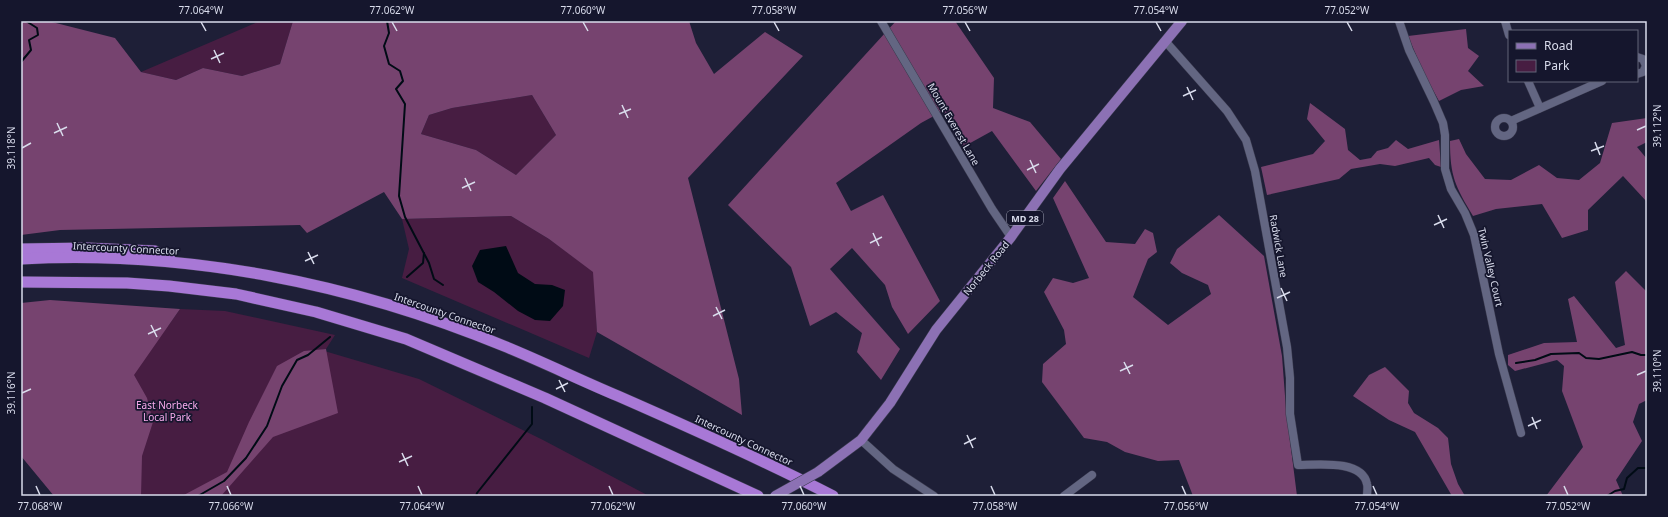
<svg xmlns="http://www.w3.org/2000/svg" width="1668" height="517" viewBox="0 0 1668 517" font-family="'Noto Sans',sans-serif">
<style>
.green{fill:#471d42}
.forest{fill:#76436f;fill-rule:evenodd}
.water{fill:#000b15}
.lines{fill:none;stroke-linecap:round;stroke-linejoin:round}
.stream{stroke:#000b15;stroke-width:2}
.minor-casing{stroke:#3b3b4f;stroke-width:9}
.major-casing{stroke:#3b3b4f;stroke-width:11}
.highway-casing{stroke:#3b3b4f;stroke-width:12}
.minor{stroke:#636682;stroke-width:8}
.major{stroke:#8c71b4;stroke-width:10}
.highway{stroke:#a878d6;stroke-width:11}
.major-bridge-casing{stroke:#3b3b4f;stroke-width:11;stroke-linecap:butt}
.major-bridge{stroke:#8c71b4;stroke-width:10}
.ticks{fill:none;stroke:#d9dcec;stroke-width:1.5}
.labels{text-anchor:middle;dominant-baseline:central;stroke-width:3.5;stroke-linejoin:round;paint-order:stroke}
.shield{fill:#15162d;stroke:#9ea1b3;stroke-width:1}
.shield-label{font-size:9px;font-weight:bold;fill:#d9dcec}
.street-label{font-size:10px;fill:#d9dcec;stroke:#15162d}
.park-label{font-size:10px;fill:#f8aaec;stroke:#15162d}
.neatline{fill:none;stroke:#d9dcec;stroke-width:1.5}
.ticks-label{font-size:10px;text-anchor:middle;fill:#d9dcec}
</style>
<rect width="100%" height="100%" fill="#1e1f37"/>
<g class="green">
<polygon points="260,21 293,21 280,64 242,76 203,68 176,80 141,72"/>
<polygon points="532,95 556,135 516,175 476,150 421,134 429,115 452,108"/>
<polygon points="511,216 549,239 594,272 597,332 589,358 402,278 409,249 402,219"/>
<polygon points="180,309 225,311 335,335 326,349 321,350 419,379 543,440 649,496 134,496 63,318 168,326"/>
</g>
<g class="forest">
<path d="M 21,21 L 48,21 L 115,38 L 141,72 L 176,80 L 203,68 L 242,76 L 280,64 L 293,21 L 689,21 L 696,43 L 714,74 L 765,32 L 803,56 L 688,178 L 739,379 L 742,415 L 597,332 L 593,272 L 549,239 L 511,216 L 402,219 L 384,192 L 307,233 L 300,225 L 60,230 L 21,235 ZM 532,95 L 556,135 L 516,175 L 476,150 L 421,134 L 429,115 L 452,108 Z"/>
<polygon points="896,21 955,21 994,78 993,108 1030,122 1061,159 1036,191 992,131 963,147 943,111 921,123 836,183 851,211 883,195 940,301 908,334 892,307 885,285 852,248 830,269 900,349 881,380 857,352 862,333 836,312 810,326 791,267 728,205"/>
<polygon points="1466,29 1468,48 1479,56 1468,71 1484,86 1461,90 1439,101 1424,74 1408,36"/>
<polygon points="1310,103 1345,129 1348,150 1360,160 1371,158 1377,151 1388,148 1396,140 1408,149 1439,140 1441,167 1435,165 1429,158 1395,166 1380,164 1351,169 1339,179 1267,195 1261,167 1313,154 1325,141 1307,119"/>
<path d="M 1647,118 L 1647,142 L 1637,147 L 1647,159 L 1647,202 L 1623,176 L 1588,210 L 1588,230 L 1562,238 L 1542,204 L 1496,209 L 1473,216 C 1455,186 1450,176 1450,141 L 1459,139 L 1466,154 L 1485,179 L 1511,180 L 1539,165 L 1557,178 L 1579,180 L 1600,163 L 1612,123 Z"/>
<polygon points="1065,181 1106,242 1135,244 1145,229 1153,233 1157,252 1148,259 1133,297 1168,325 1211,294 1208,285 1182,273 1170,263 1177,249 1219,215 1264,256 1282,356 1286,409 1297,496 1193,496 1179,460 1158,461 1125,452 1107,442 1084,438 1042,382 1043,364 1066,344 1064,330 1044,292 1053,278 1073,283 1089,278 1053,198"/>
<polygon points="1626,271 1647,292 1647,400 1639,404 1633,422 1642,441 1616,480 1623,496 1546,496 1583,447 1562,391 1564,366 1557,360 1515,371 1508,365 1508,355 1544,343 1577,342 1568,299 1574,296 1616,348 1625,345 1615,282"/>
<polygon points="50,300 180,309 134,375 147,398 153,422 142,456 141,496 54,496 21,456 21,303"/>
<polygon points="326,349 338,413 273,437 221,496 182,496 227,472 249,422 277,366 304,351"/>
<polygon points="1385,367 1409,391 1408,403 1414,413 1438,428 1448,438 1451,464 1458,484 1465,496 1452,496 1415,432 1389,420 1353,396 1369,375"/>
</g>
<polygon class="water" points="506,246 518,273 535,284 552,285 565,290 563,306 550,321 535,320 518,311 494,292 478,282 472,266 480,250"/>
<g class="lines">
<g class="stream">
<polyline points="387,21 389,33 384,46 389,64 400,71 403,81 396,89 405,104 399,196 405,217 429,263 434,279 443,285"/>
<polyline points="21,62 31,50 29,40 38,35 37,28 26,21"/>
<polyline points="407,277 423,263 424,253"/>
<polyline points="1516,363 1535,360 1551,354 1579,353 1586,358 1599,359 1632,352 1641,355 1647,355"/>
<polyline points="198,496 224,481 246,458 267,426 282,386 297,360 308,355 330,337"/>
<polyline points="476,496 477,493 532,424 532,407"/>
<polyline points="1607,496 1615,491 1624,489 1627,478 1638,468 1647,468"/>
</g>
<g class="minor-casing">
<g id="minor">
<polyline points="881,21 992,209 1011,237"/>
<polyline points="1399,21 1409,50 1434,102 1443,123 1445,135 1445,169 1451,189 1465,213 1474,235 1499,354 1521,433"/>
<polyline points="1505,21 1509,35"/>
<path d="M 1166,42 L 1227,111 L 1246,140 L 1255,171 L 1287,347 L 1290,378 L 1290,414 L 1298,465 C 1316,465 1362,459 1367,484 C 1368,487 1367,492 1367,496"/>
<polyline points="1637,57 1643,59 1646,66 1643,72 1637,74"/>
<polyline points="1528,81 1540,108"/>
<circle cx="1504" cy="127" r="9"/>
<polyline points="1511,121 1602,81"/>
<polyline points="861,440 893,469 934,496"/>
<polyline points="1064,496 1092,475"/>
</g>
</g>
<g class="major-casing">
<polyline id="major" points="818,472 861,440 890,403 936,330 1011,237 1060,169 1182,21"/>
</g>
<g class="highway-casing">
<g id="highway">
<polyline points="21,249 86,248 155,251 170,259"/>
<path d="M 21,259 C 186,250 352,283 504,346 C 543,362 580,380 618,396 C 691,428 763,460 833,496"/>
<polyline points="21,282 127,283 169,286 236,294 316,312 406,339 545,398 758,496"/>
</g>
</g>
<use href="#minor" class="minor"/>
<use href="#major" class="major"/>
<use href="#highway" class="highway"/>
<g class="major-bridge-casing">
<polyline id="major-bridge" points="775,496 818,472"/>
</g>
<use href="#major-bridge" class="major-bridge"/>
</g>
<path class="ticks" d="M 201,22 L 206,31M 392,22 L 397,31M 583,22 L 588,31M 774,22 L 779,31M 965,22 L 970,31M 1156,22 L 1161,31M 1347,22 L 1352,31M 214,50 L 220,63M 211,59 L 224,53M 1187,87 L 1193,100M 1183,96 L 1196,90M 622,105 L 628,118M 619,114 L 631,109M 57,123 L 63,136M 1637,130 L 1646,126M 54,133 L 67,127M 1595,142 L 1600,155M 22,148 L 31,143M 1591,151 L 1604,146M 1030,160 L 1036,173M 1027,170 L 1039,164M 465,178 L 471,191M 462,188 L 475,182M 1438,215 L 1444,228M 1434,225 L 1447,219M 873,233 L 879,246M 870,243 L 882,237M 308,252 L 314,264M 305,261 L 318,255M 1281,288 L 1287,301M 1277,298 L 1290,292M 716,307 L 722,319M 713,316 L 725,310M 151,325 L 157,337M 148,334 L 161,328M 1124,362 L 1130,374M 1120,371 L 1133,365M 1637,375 L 1646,371M 559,380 L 565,392M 556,389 L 568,383M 22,393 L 31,389M 1532,417 L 1537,429M 1528,426 L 1541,420M 967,435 L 973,448M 964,444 L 976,438M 402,453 L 408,466M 399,462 L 412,456M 36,486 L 40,495M 227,486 L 231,495M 418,486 L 422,495M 609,486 L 613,495M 800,486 L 804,495M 991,486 L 995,495M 1182,486 L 1186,495M 1373,486 L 1377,495M 1564,486 L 1568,495"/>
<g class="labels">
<rect class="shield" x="1007" y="211" width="36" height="14" rx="3"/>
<g class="shield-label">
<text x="1025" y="218">MD 28</text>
</g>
<g class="street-label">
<text transform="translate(954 124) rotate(60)">Mount Everest Lane</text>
<text transform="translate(1279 246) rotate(80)">Radwick Lane</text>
<text transform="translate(126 248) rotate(3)">Intercounty Connector</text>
<text transform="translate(1491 267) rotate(77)">Twin Valley Court</text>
<text transform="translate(986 268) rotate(-51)">Norbeck Road</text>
<text transform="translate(445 313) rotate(19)">Intercounty Connector</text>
<text transform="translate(744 440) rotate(25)">Intercounty Connector</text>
</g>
<g class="park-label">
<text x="167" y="405">East Norbeck<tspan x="167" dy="12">Local Park</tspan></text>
</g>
</g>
<rect width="1668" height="517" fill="none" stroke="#15162d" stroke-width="44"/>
<rect x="1508" y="30" width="130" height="52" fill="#15162d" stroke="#636579"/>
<rect x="1516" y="43" width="20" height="6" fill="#8c71b4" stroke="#636579"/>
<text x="1544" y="50" font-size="12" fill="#d9dcec">Road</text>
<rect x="1516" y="60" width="20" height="12" fill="#471d42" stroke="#636579"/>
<text x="1544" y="70" font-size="12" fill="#d9dcec">Park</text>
<rect x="22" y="22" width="1624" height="473" class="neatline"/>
<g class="ticks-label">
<text x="201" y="14">77.064°W</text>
<text x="392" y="14">77.062°W</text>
<text x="583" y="14">77.060°W</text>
<text x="774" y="14">77.058°W</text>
<text x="965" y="14">77.056°W</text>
<text x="1156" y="14">77.054°W</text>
<text x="1347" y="14">77.052°W</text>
<text transform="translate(1657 126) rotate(-90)" y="4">39.112°N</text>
<text transform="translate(11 148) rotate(-90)" y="4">39.118°N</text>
<text transform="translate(1657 371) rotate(-90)" y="4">39.110°N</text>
<text transform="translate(11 393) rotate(-90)" y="4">39.116°N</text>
<text x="40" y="510">77.068°W</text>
<text x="231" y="510">77.066°W</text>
<text x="422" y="510">77.064°W</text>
<text x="613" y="510">77.062°W</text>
<text x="804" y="510">77.060°W</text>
<text x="995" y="510">77.058°W</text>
<text x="1186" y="510">77.056°W</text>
<text x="1377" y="510">77.054°W</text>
<text x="1568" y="510">77.052°W</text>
</g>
</svg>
